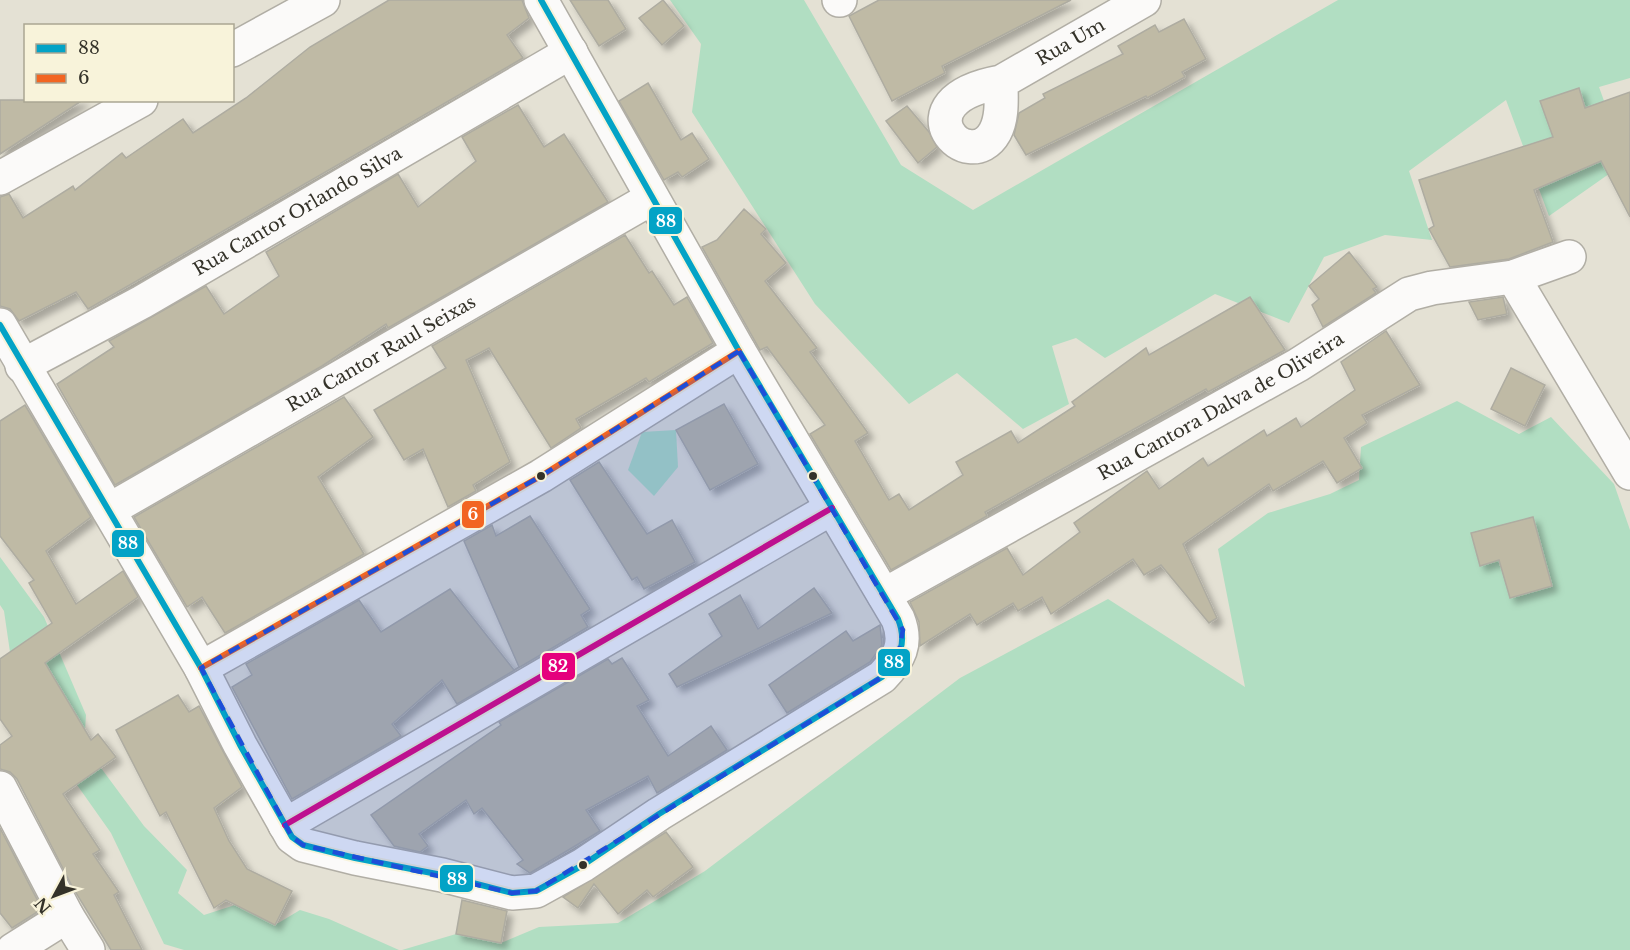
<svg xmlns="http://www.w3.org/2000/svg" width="1630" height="950" viewBox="0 0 1630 950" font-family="'Libre Baskerville',serif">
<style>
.green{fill:#b1dec2}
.building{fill:#bfbaa5;stroke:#aeaca1;stroke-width:1.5;filter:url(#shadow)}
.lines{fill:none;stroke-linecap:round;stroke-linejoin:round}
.minor-casing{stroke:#b1aea5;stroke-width:36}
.minor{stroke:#fbfaf9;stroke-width:33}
.bus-1-casing{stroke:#f8f3da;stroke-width:10}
.bus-2-casing{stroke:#f8f3da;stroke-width:10}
.bus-3-casing{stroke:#f8f3da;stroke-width:10}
.bus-1{stroke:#03a3c6;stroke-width:6}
.bus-2{stroke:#f26522;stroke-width:6}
.bus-3{stroke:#e5007d;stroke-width:6}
.marked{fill:#1d4ed8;fill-opacity:0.2;stroke:#1d4ed8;stroke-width:4.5;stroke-dasharray:12 8;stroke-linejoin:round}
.bus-dot{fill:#343229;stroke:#f8f3da;stroke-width:2}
.labels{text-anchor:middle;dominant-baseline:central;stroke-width:4.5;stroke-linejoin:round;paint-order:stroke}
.street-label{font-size:18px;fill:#343229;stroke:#f8f3da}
.line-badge{stroke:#f8f3da;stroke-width:2}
.badge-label{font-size:16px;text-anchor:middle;font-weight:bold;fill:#fff}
</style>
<defs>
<filter id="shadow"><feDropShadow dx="5.5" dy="5.5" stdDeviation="3" flood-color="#0004"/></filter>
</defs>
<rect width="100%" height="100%" fill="#e4e1d4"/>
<g class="green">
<polygon points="670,0 804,0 901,165 973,210 1338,0 1630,0 1630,78 1599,87 1626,162 1549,216 1506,100 1409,171 1432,240 1385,235 1324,257 1289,323 1215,294 1105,358 1076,338 1052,346 1069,404 1023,429 957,373 909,404 815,304 692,112 701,44"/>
<polygon points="1457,401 1519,434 1551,417 1614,484 1630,530 1630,950 402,950 456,934 501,943 539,927 618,923 705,871 960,678 1108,599 1245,687 1218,549 1268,513 1330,494 1359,480 1361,447"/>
<polygon points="676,430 678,467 654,496 628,470 642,432"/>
<polygon points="0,557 44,617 86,715 84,745 144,826 187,870 178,893 204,915 235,905 275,925 300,910 329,919 399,950 184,950 164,944 111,833 17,700 4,611 0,605"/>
</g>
<g class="building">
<polygon points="389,0 522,0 529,18 507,35 523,58 88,309 76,292 19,321 10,309 0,306 0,197 9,194 23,218 73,186 75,190 122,153 126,158 183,119 193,133 246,98 310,47"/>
<polygon points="570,0 608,0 626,29 599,46"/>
<polygon points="663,0 684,26 662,45 639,18"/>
<polygon points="879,0 1071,0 942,66 945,73 892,101 849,16"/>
<polygon points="1184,19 1206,59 1182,72 1185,77 1147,98 1146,96 1026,155 1014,135 1019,113 1045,98 1043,94 1123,54 1118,46 1155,25 1159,32"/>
<polygon points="648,83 681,140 692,133 709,159 682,177 678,172 664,180 619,101"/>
<polygon points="1579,88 1585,108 1630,92 1630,217 1601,161 1534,190 1553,242 1509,259 1450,267 1429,229 1434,226 1419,180 1553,137 1540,101"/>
<polygon points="0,100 83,100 0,154"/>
<polygon points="518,105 544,147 564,134 608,202 388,328 386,324 322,366 115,485 57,384 114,347 109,341 206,286 224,314 279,276 266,252 398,174 418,207 476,161 462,137"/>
<polygon points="907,106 929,132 937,147 918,163 886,121"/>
<polygon points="744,209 766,229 761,234 786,263 765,281 817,348 810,352 868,433 855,441 889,500 899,494 909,510 963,475 956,462 1011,431 1018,443 1075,406 1072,402 1146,348 1149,355 1250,297 1285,350 1208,392 1206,389 985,512 987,516 891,570 810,434 825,425 767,347 760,350 702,247 717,240"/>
<polygon points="625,235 649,273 652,271 674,305 687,297 713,343 649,382 646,378 576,419 581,428 551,448 489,348 466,360 510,462 473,485 476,491 448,507 423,449 404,460 374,410 446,368 432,346"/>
<polygon points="1349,252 1377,287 1373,289 1376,293 1323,327 1312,305 1319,299 1309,286"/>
<polygon points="1503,297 1507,314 1478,320 1469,302"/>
<polygon points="1386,331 1420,385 1362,415 1367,423 1344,438 1362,468 1337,483 1323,461 1273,491 1269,484 1183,544 1217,618 1209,623 1161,565 1144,575 1133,559 1051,614 1042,597 1018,611 1013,603 977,625 970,614 920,646 919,622 910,602 1007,548 1023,575 1080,532 1074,523 1147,471 1159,489 1203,458 1208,466 1264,430 1267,436 1296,418 1301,427 1355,390 1341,362"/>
<polygon points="1511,368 1545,385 1525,426 1491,409"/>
<polygon points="344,397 373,437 318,477 364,554 225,633 202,597 187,607 134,517"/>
<polygon points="724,404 758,464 710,490 676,430"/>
<polygon points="25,405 91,517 46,551 76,604 123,571 138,597 45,663 91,740 98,734 116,757 63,794 100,850 93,854 119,892 114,895 142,950 111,950 73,888 17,779 10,772 0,769 0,745 12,736 0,719 0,659 52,623 29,583 34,580 0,536 0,421"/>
<polygon points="599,462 647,534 672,520 695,562 644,589 637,577 632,580 570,480"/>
<polygon points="530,516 590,609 581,615 588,627 457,704 442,680 392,724 401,736 292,799 232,687 252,675 246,664 359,600 381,632 450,589 514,670 519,667 464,541 492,525 496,536"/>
<polygon points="1533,517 1552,586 1510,598 1499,560 1480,566 1471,533"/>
<polygon points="814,588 832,613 677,687 669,674 722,636 709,614 740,595 758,629"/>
<polygon points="880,625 882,645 870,662 787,713 769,685 846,631 853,641"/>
<polygon points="622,658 649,700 637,706 668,756 711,726 727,750 657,793 648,776 586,810 600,831 530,873 517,864 523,860 482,808 474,814 466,800 419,834 428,846 420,852 394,846 371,815 501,725 499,722 608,659 612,664"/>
<polygon points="178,695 189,712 199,706 242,787 214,808 229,841 247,869 292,891 275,925 226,900 214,908 166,812 160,816 116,730"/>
<polygon points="0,828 42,909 12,928 0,913"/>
<polygon points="666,832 693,867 653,897 647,890 618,914 594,884 578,908 563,897"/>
<polygon points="462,900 507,911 501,943 456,934"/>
</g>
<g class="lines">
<g class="minor-casing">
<g id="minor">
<polyline points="839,0 840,0"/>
<polyline points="232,50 323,0"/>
<path id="s1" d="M 1001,82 C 1001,98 1003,117 995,132 C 969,179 894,101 1001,82 L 1144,0"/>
<polyline points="0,178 141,100"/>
<polyline points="1513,277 1630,473"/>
<path d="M 0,325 L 201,668 L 240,745 L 292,837 L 303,845 L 355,858 L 442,875 L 512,893 L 536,891 L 583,865 L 659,814 L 882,677 C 899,659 908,644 898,619 L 739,351 L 541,0"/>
<path id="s2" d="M 22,366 L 142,302 L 571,52"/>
<path id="s3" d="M 109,510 L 652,198"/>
<path id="s4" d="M 884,595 L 1298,365 L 1409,294 L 1432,288 L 1513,277 L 1569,257"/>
<polyline points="201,668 541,476 739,351"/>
<polyline points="0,788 67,916 88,950"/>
<polyline points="285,825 832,508"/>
<polyline points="13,950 67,916"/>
</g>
</g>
<use href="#minor" class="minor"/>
<g class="bus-1-casing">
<path id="bus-1" d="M 0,325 L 201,668 L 240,745 L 292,837 L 303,845 L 355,858 L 442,875 L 512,893 L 536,891 L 583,865 L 659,814 L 882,677 C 899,659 908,644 898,619 L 739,351 L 541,0"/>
</g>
<g class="bus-2-casing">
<polyline id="bus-2" points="201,668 541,476 739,351"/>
</g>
<g class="bus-3-casing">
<polyline id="bus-3" points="285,825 832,508"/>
</g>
<use href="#bus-1" class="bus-1"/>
<use href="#bus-2" class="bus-2"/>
<use href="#bus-3" class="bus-3"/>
</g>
<path class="marked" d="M 739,351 L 903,630 L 897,661 L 882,677 L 536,891 L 512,893 L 303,845 L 292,837 L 201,668 L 541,476 Z"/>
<g class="bus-dot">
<circle cx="541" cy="476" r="5"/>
<circle cx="813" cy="476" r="5"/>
<circle cx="583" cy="865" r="5"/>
</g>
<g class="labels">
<g class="street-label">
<text stroke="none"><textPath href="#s1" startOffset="274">Rua Um</textPath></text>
<text stroke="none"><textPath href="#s2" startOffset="316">Rua Cantor Orlando Silva</textPath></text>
<text stroke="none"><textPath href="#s3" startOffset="314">Rua Cantor Raul Seixas</textPath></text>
<text stroke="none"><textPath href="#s4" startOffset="386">Rua Cantora Dalva de Oliveira</textPath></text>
</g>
</g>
<g class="line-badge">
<rect x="648" y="206" width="35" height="29" rx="6" fill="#03a3c6"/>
<rect x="461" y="500" width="24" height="29" rx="6" fill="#f26522"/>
<rect x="111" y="529" width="34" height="29" rx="6" fill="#03a3c6"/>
<rect x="877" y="648" width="34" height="29" rx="6" fill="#03a3c6"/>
<rect x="541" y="652" width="35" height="29" rx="6" fill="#e5007d"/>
<rect x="439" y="864" width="35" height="29" rx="6" fill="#03a3c6"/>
</g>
<g class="badge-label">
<text x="666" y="227">88</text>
<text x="473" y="520">6</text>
<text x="128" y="549">88</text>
<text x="894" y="668">88</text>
<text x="558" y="672">82</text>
<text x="457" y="885">88</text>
</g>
<rect x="24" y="24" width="210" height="78" fill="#f8f3da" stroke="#aaa693" stroke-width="1.5"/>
<rect x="36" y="44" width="30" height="9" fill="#03a3c6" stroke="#aaa693" stroke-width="1.5"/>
<text x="78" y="54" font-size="18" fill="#343229">88</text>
<rect x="36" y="74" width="30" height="9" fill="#f26522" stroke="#aaa693" stroke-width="1.5"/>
<text x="78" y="84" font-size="18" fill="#343229">6</text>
<g transform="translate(54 896) rotate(229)" stroke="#f8f3da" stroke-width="4.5" paint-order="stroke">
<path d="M0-4.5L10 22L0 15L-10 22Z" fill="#343229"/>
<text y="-9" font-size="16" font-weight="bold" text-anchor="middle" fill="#343229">N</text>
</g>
</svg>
